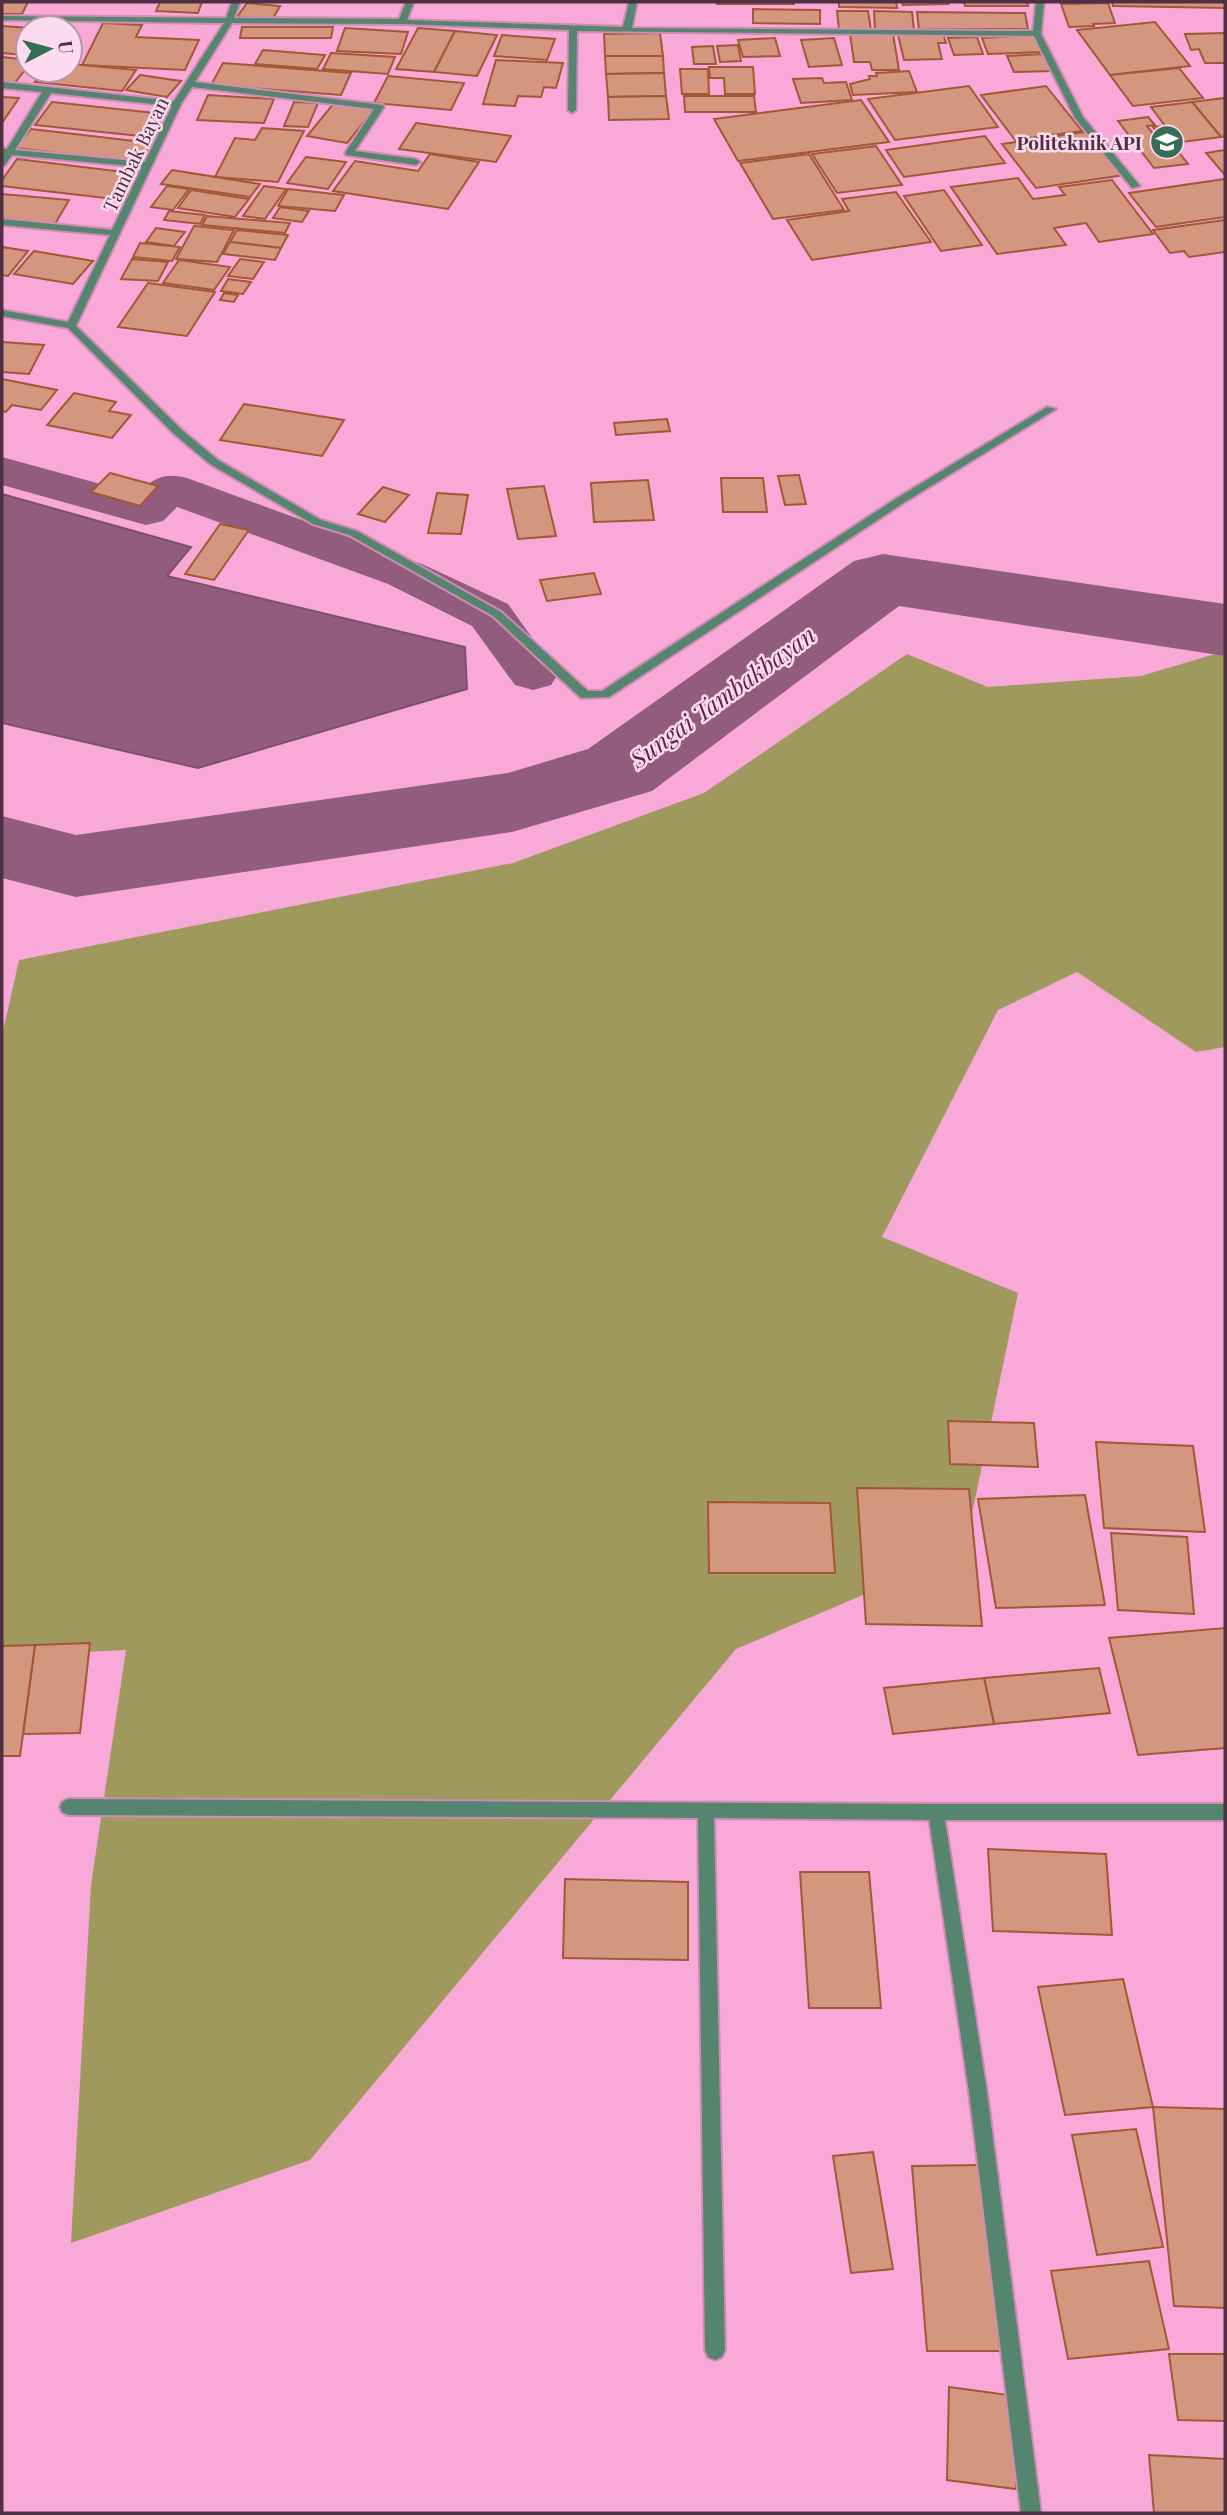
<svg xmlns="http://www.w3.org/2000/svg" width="1227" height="2515" viewBox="0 0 1227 2515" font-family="'Playfair Display',serif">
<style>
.forest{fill:#9f995e}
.water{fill:#925d7d;stroke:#7e4f6b;stroke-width:2}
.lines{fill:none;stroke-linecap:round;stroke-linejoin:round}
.canal{fill:#925d7d;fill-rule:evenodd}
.river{fill:#925d7d;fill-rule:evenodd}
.building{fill:#d2977e;stroke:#a35736;stroke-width:2}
.lane-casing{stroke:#d08cb4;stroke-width:4}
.street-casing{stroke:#d08cb4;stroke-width:4}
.lane{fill:#55856f;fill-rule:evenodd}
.street{fill:#55856f;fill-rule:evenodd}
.labels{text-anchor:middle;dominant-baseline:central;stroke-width:5;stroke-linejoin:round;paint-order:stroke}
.far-poi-label{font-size:19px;font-weight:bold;fill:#4f2f42;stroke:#fddbee;text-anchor:end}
.far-street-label{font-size:19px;fill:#4f2f42;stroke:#fddbee}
.water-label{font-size:24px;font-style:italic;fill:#611f4b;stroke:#fddbee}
</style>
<rect width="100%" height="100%" fill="#f9a9d8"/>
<polygon class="forest" points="1225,651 1225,1047 1196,1052 1077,972 998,1010 882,1237 1018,1293 964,1552 736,1649 310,2160 71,2243 91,1885 126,1650 2,1656 2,1036 19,960 513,863 704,793 907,654 988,687 1141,676"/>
<polygon class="water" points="2,494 191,547 167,576 465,647 467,689 198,768 2,723"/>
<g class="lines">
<path class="canal" d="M 2,457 L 137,494 C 154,478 163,472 187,478 L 422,564 L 508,604 L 558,674 L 551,685 L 533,690 L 515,685 L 472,626 L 388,584 L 177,507 L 163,521 L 146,525 L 2,485 Z"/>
<polygon class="river" points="883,554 1225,604 1225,656 899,606 652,791 512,832 76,897 2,878 2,816 76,835 508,773 588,749 854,561"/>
</g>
<g class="building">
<polygon points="2,2 28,2 22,14 2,14"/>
<polygon points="160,2 202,2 198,13 156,11"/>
<rect x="717" y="2" width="77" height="2"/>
<polygon points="839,2 896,2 897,8 839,7"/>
<polygon points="902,2 947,2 948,4 903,5"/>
<polygon points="964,2 1027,2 1028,6 965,6"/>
<polygon points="1112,2 1225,2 1225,8 1113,6"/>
<polygon points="247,3 280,6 272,20 237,17"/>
<polygon points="1108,3 1115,23 1093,24 1094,26 1069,27 1061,4"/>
<polygon points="753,9 820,10 820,24 753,23"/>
<polygon points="837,11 868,11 871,30 839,30"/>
<polygon points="874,11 912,12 914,30 875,30"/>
<polygon points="917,12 1025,13 1028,29 919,29"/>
<polygon points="1155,22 1190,66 1110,75 1077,30"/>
<polygon points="103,23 142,25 136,37 199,40 185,70 82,65"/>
<polygon points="2,26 29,28 25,55 2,53"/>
<polygon points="242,27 333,27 331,38 240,38"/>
<polygon points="345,28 408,32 401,54 337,51"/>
<polygon points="418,28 455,31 434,72 396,69"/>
<polygon points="455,31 497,35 477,76 434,72"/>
<polygon points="660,33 663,56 605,56 604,34"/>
<polygon points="1225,33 1225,63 1205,63 1199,49 1191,50 1185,34"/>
<polygon points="850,34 893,34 899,70 872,70 870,62 854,62"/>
<polygon points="943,34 946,43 938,43 942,59 904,60 898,35"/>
<polygon points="502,35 555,39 547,60 494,56"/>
<polygon points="1035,35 1042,52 988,54 982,38"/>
<polygon points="977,37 983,54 954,55 948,38"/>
<polygon points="775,38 780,56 743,57 738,40"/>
<polygon points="834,38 842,65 809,67 801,40"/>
<polygon points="738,45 741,61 720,62 717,46"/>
<polygon points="713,46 716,64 694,64 692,47"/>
<polygon points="263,50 325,55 317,69 255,64"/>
<polygon points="331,53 395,57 388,74 323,69"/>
<polygon points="1044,54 1051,71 1014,72 1007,56"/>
<polygon points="605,56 663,56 664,73 606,74"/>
<polygon points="2,57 28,60 28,66 14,84 2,83"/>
<polygon points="496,60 563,63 556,88 544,87 541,97 518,96 515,106 483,104"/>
<polygon points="223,63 351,73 341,95 211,85"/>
<polygon points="70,64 136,70 122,91 35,82 44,70 70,70"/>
<polygon points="709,67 753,67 755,94 725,94 724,78 710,78"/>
<polygon points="1179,68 1203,98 1133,106 1110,75"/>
<polygon points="680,69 708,69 709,94 682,94"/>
<polygon points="909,71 917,92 853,95 850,84 870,79 869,76 877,76 876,73"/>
<polygon points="664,73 666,96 608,97 606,74"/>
<polygon points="140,75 181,81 167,97 126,90"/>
<polygon points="388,76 464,83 451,110 374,103"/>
<polygon points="822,78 824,83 846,82 852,100 801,103 793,79"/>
<polygon points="969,86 998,127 895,140 868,99"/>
<polygon points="1046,86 1082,131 1015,140 981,95"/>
<polygon points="208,95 274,99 264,123 197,120"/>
<polygon points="666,96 669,119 609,120 608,97"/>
<polygon points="684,96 754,96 756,112 685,112"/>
<polygon points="2,97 19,98 2,123"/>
<polygon points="1225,98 1225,136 1221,137 1192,102"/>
<polygon points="861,100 889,142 738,161 714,119"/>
<polygon points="52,102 165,114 149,137 35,125"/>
<polygon points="294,102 318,103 308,127 284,126"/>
<polygon points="1192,102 1221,137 1166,144 1153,127 1165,126 1151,107"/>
<polygon points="334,103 374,110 347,143 307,136"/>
<polygon points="1148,117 1155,125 1147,126 1163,146 1173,145 1188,164 1154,168 1118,121"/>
<polygon points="416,123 511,136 496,162 399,149"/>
<polygon points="262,128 304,131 278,182 215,177 235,138 255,140"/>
<polygon points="31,129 152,143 137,163 16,148"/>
<polygon points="1091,131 1125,175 1036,188 1002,144"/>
<polygon points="985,136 1005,163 904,177 886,150"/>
<polygon points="876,146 902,185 837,193 812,154"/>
<polygon points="1225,150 1225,175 1206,153"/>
<polygon points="430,154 479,162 448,209 333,191 355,161 418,171"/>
<polygon points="809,154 844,210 773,219 740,163"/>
<polygon points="306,157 346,162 328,189 287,183"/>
<polygon points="17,159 132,173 114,199 2,186 2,180"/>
<polygon points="172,170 260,184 250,197 161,184"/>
<polygon points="1018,178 1033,199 1065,195 1059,187 1112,180 1153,234 1099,242 1086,223 1054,228 1066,245 997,254 951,187"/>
<polygon points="1225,179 1225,217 1156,227 1129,193"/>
<polygon points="167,186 189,189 173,210 151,207"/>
<polygon points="264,186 286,189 265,219 243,216"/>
<polygon points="288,189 344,195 335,211 278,206"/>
<polygon points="191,190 249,199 235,217 178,208"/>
<polygon points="944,190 982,245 941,251 904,196"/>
<polygon points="896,192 931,242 812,260 787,220 849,211 842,199"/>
<polygon points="2,194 69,200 55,224 2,218"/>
<polygon points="280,207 309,211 302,222 273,218"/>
<polygon points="169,211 205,215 200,224 164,220"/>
<polygon points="207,216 290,223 285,233 202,225"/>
<polygon points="1225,220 1225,252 1189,257 1184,251 1170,253 1153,230"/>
<polygon points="194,226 234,230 217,262 176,259"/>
<polygon points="156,228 185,232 174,246 146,242"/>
<polygon points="237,230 288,235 281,248 230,242"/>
<polygon points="230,242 281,248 275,260 223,254"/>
<polygon points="140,243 180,247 172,261 133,257"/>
<polygon points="2,247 28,251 8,276 2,275"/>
<polygon points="34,251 93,261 73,284 14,274"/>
<polygon points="132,259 168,262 158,281 121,279"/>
<polygon points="240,259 264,262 253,279 228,276"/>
<polygon points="179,260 230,267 214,290 163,283"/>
<polygon points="228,279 251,282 243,294 221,291"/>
<polygon points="148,283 215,292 187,336 118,327"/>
<polygon points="224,293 238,295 234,302 220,300"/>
<polygon points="2,342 44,345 29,374 2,372"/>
<polygon points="2,379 57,390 41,410 12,405 6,412 2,411"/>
<polygon points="74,393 116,402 109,411 131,415 112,438 47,425"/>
<polygon points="244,404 344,420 322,456 220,440"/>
<polygon points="667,419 670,431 616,435 614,423"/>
<polygon points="110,473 158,486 140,506 91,492"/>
<polygon points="799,475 806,504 785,505 778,476"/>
<polygon points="721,478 763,478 767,512 723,512"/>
<polygon points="648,480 654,520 594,522 591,483"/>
<polygon points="544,486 556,536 518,539 507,489"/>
<polygon points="383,487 409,495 385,522 358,514"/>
<polygon points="437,493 468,495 461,534 428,533"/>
<polygon points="220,524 249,530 214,580 185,574"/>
<polygon points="594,573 601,594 547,601 540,580"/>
<polygon points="948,1421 1034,1423 1038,1467 950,1464"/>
<polygon points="1096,1442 1193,1446 1205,1532 1104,1528"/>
<polygon points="857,1488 969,1489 982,1626 866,1624"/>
<polygon points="1085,1495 1105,1605 996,1608 978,1499"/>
<polygon points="708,1502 830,1503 835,1573 709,1573"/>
<polygon points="1111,1533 1187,1537 1194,1614 1118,1610"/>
<polygon points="1225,1628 1225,1748 1138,1755 1109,1638"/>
<polygon points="90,1643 80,1733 23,1734 35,1645"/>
<polygon points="35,1645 20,1756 2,1756 2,1646"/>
<polygon points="1099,1668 1110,1713 994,1724 984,1678"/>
<polygon points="984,1678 994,1724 893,1734 884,1688"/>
<polygon points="988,1849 1106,1854 1112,1935 993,1931"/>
<polygon points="800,1872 869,1872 881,2008 809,2008"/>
<polygon points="565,1879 688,1882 688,1960 563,1958"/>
<polygon points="1123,1979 1153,2107 1065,2115 1038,1987"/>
<polygon points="1153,2107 1225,2109 1225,2308 1174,2306"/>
<polygon points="1136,2129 1163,2247 1097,2255 1072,2135"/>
<polygon points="873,2152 893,2269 851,2273 833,2156"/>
<polygon points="981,2165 1000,2351 927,2351 912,2166"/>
<polygon points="1149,2261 1169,2349 1068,2359 1051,2271"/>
<polygon points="1169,2354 1225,2354 1225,2421 1178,2420"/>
<polygon points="949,2387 1016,2396 1016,2489 947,2480"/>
<polygon points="1149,2455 1225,2459 1225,2513 1154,2513"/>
</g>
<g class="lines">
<g class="lane-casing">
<polygon id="lane" points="68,1799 936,1804 942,1807 944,1812 942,1817 936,1820 714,1818 725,2350 722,2357 715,2360 708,2357 705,2350 698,1818 68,1815 62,1812 60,1807 62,1802"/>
</g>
<g class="street-casing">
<g id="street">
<path d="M 232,2 L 240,2 L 234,18 L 399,19 L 406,2 L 414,2 L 407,20 L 623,27 L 629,2 L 637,2 L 632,28 L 1033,31 L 1036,2 L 1044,2 L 1041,34 L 1083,117 L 1140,186 L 1132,188 L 1075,118 L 1034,36 L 577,31 L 576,110 L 572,113 L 568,110 L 569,30 L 402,24 L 232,23 L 195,82 L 383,105 L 384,107 L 355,151 L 416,159 L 420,162 L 416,165 L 346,155 L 345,153 L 374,109 L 192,87 L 181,104 L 76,326 L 182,430 L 218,460 L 321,520 L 357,531 L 501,612 L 588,691 L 602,691 L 897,498 L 1047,407 L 1056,409 L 905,502 L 609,697 L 581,698 L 493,616 L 349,535 L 313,524 L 210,464 L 174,434 L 68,328 L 2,316 L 2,310 L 68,322 L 110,235 L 2,225 L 2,219 L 112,230 L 142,167 L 12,155 L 5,165 L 2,166 L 2,148 L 7,149 L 42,92 L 2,88 L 2,82 L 174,101 L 224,23 L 2,20 L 2,16 L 226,18 ZM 51,93 L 172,106 L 145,162 L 15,150 Z"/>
<polygon points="936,1804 1225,1804 1225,1820 945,1820 987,2092 1041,2513 1021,2513 969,2092 928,1812 930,1807"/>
</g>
</g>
<use href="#lane" class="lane"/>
<use href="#street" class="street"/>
</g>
<defs>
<g id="university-disc" transform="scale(1.75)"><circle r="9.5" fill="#366e55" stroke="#fddbee"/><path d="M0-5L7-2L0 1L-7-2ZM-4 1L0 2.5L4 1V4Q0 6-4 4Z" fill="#fff"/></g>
</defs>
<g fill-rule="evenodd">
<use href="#university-disc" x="1167" y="142"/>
</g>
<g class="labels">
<g class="far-poi-label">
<text x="1142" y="142">Politeknik API</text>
</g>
<g class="far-street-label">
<text transform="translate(135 154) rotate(-64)">Tambak Bayan</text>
</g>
<g class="water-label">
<text transform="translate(722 696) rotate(-36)">Sungai Tambakbayan</text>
</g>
</g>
<rect width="1227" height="2515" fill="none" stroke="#4f2f42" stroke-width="7"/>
<g transform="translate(49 49) rotate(84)"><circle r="33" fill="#fddbee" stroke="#b796a9" stroke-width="2"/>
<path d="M0-5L12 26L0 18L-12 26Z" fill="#366e55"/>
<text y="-10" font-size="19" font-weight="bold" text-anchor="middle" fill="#4f2f42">U</text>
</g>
</svg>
